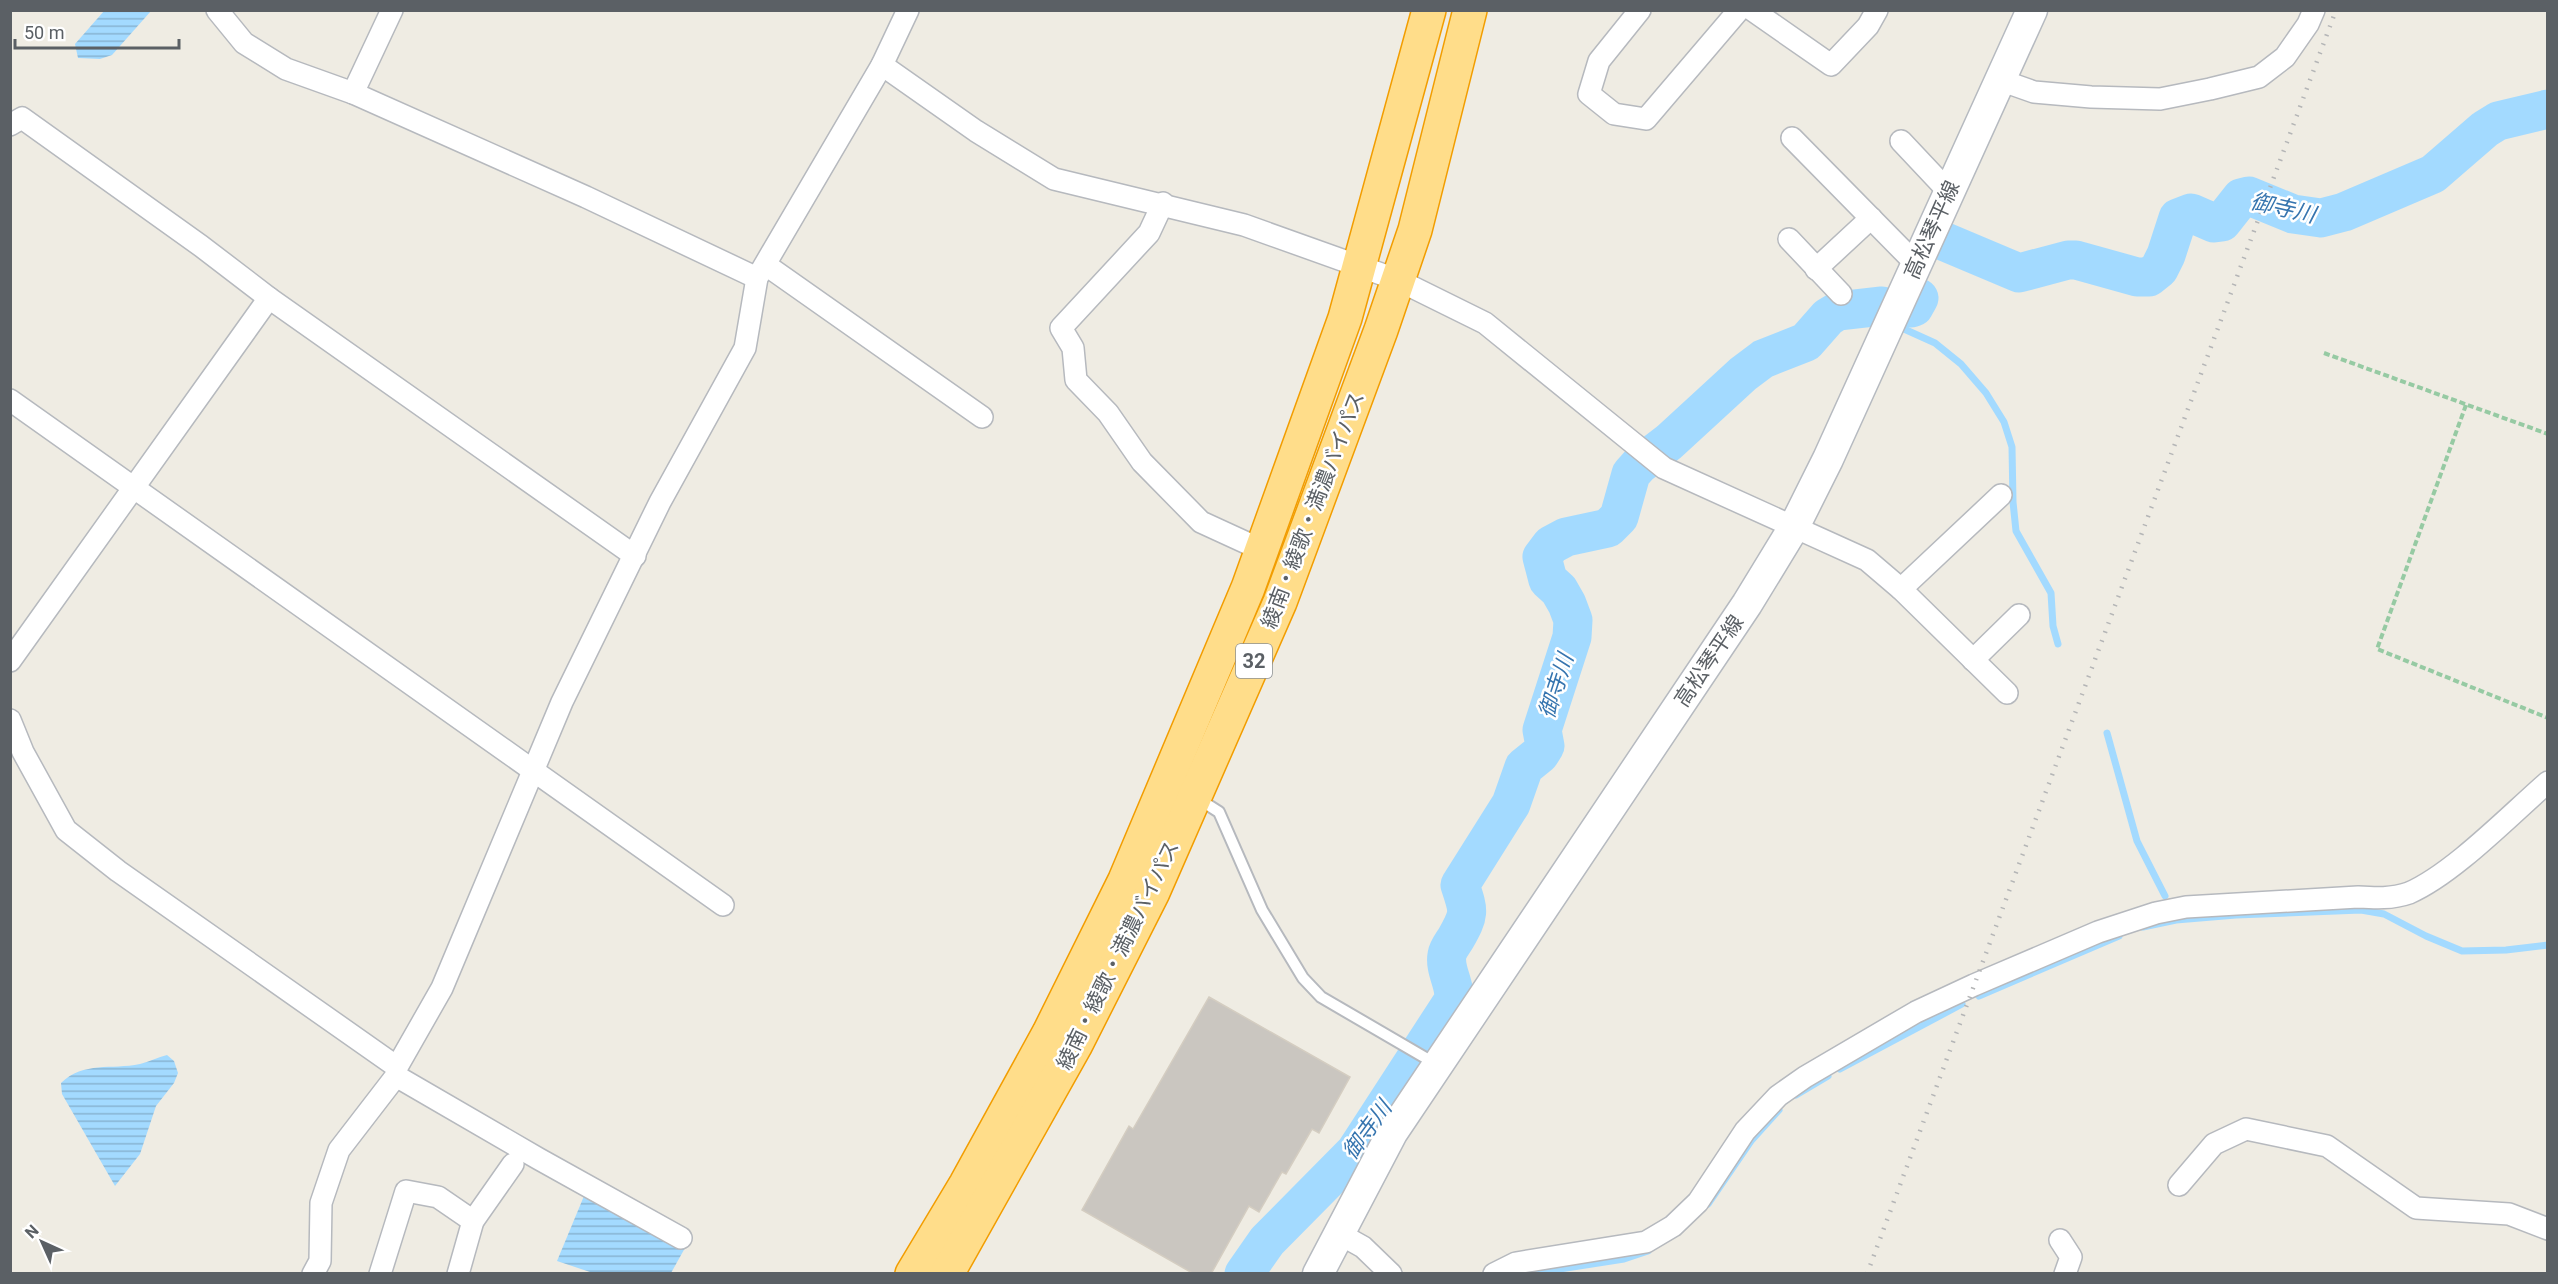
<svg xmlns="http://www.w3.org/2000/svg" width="2558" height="1284" viewBox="0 0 2558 1284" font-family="Roboto,'Noto Sans JP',sans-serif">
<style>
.water{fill:url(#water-rules)}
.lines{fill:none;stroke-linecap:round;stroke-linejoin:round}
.stream{stroke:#a3daff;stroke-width:7}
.river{stroke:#a3daff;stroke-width:39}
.building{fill:#cac6c0;stroke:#d4cdc1;stroke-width:1.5}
.lane-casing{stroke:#b6b9be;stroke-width:14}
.street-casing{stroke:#b6b9be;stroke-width:24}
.secondary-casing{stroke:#b6bac0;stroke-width:33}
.highway-casing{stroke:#f29d00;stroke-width:36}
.path{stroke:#96caa3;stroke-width:4;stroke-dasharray:6 3;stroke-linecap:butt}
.lane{stroke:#fff;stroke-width:10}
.street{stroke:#fff;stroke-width:21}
.secondary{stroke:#fff;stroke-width:30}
.highway{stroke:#ffdd8a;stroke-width:33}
.rail{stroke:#b4b5b6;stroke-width:4.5;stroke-dasharray:1.5 8;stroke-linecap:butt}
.labels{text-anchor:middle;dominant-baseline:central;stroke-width:5;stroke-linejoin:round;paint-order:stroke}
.shield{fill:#fff;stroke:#8c9093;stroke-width:1.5}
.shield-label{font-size:20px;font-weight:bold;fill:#5b6065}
.street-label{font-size:21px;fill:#5b6065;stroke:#fff}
.water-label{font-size:22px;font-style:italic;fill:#3675af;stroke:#fff}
</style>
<defs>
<pattern id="water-rules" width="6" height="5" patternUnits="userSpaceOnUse" patternTransform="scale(1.5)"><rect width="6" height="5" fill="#a3daff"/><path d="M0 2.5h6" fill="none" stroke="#88b4d2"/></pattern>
</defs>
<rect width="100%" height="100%" fill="#efece3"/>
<g class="water">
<polygon points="104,11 151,11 112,55 100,59 78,58 75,44"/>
<path d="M 167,1055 L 174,1061 L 178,1073 L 174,1083 L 156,1106 L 140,1154 L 115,1186 L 62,1094 L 61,1083 C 84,1061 111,1070 140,1064 C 149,1062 158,1057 167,1055 Z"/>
<polygon points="584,1196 685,1248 671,1273 593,1273 557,1261"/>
</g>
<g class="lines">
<g class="stream">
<polyline points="1914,307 1904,329 1935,343 1961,364 1986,393 2004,422 2012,447 2013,502 2016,531 2051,593 2053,626 2058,644"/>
<polyline points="2107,733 2137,841 2165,896"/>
<polyline points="2143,927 2176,920 2236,915 2361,910 2384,914 2426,936 2462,951 2506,950 2548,945"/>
<polyline points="1979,996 2119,936"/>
<polyline points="1840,1069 1962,1004"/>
<polyline points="1796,1095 1828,1076"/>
<polyline points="1708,1204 1751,1141 1779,1110"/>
<polyline points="1528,1274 1624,1259 1648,1251"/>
</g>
<g class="river">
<polyline points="1943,241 2019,273 2068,260 2076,260 2137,277 2149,277 2159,269 2166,255 2178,218 2191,213 2214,223 2222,222 2241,198 2249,196 2293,214 2321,218 2344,212 2433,174 2485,129 2498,121 2548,109"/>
<polyline points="1911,308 1914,307 1919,298"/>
<path d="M 1244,1274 L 1267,1241 L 1355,1152 L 1453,1001 C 1457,986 1444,971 1447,955 C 1448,949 1453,943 1456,938 C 1470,913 1469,912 1460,885 L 1511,804 L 1524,767 L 1540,754 L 1545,746 L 1542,730 L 1572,637 L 1573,620 L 1567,604 L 1559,590 L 1548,580 L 1542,557 L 1551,545 L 1566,537 L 1608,528 L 1619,517 L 1631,474 L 1639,465 L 1669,442 L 1743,374 L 1763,359 L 1806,342 L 1828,317 L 1838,311 L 1882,306"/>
</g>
</g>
<polygon class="building" points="1209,997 1350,1077 1319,1133 1312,1129 1286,1174 1282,1172 1259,1212 1249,1206 1211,1274 1194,1274 1082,1210 1129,1126 1133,1129"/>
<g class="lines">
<g class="lane-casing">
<polyline id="lane" points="1197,798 1219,812 1262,910 1303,978 1321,997 1436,1064"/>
</g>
<g class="street-casing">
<g id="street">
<polyline points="217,10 244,43 286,69 353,93 586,197 757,278"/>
<polyline points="1640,10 1599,61 1589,94 1614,114 1646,119 1739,10"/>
<polyline points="1752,10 1831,65 1868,26 1877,10"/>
<polyline points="882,65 976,131 1054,179 1244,225 1398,280 1485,323 1664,468 1867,560 1901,589 2007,693"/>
<polyline points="2000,80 2034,92 2091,97 2160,99 2210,89 2259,77 2285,57 2308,24 2314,10"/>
<polyline points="353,93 392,10"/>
<polyline points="10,125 22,118 201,246 269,298 635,556"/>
<polyline points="1792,138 1916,264"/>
<polyline points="1901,141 1949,192"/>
<polyline points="1163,203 1149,233 1061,328 1073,348 1076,380 1108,413 1142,462 1201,522 1262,550"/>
<polyline points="1789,239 1841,294"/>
<polyline points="766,265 982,417"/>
<polyline points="1816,269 1871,218"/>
<polyline points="10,400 723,905"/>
<polyline points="1901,589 2001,495"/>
<polyline points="1973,660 2019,615"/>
<polyline points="10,661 269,298"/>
<polyline points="10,720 23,752 66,830 118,871 397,1067"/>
<polyline points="396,1076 539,1159 681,1238"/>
<polyline points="2179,1185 2214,1144 2246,1129 2327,1146 2416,1208 2509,1214 2548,1229"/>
<polyline points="1338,1233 1363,1247 1391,1274"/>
<polyline points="2060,1240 2071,1257 2065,1274"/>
<polyline points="313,1274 320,1261 321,1203 339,1150 396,1076 397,1067 442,988 562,702 660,502 745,348 757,278 882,65 908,10"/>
<polyline points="380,1274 406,1191 438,1197 473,1221"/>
<polyline points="458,1274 473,1221 513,1164"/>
<path d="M 1494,1274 L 1516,1263 L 1646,1242 L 1673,1226 L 1698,1202 L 1745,1131 L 1778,1096 L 1805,1077 L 1916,1012 L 1974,985 L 2098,932 L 2156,913 L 2186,907 L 2358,897 C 2375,898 2392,899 2409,893 C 2453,874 2510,815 2548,782"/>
</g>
</g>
<g class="secondary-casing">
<polyline id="secondary" points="1318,1274 1392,1133 1747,604 1794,527 1828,459 2032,10"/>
</g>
<g class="highway-casing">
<g id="highway">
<polyline points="912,1274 966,1184 1049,1033 1125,880 1248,588 1345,318 1429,10"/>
<polyline points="947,1274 1075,1046 1153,892 1280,602 1381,330 1415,230 1470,10"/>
</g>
</g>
<g class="path">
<polyline points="2324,353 2548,434"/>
<polyline points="2466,405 2377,649 2548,718"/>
</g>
<use href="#lane" class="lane"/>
<use href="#street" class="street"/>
<use href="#secondary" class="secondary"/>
<use href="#highway" class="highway"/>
<polyline class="rail" points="1867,1274 2336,10"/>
</g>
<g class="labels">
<rect class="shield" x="1236" y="644" width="36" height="34" rx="4.5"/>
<g class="shield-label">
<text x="1254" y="661">32</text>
</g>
<g class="street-label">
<text transform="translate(1932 230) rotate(-66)">高松琴平線</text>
<text transform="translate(1313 510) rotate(-69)">綾南・綾歌・満濃バイパス</text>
<text transform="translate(1709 661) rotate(-56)">高松琴平線</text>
<text transform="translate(1118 955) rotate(-64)">綾南・綾歌・満濃バイパス</text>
</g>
<g class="water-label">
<text transform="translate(2283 208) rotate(13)">御寺川</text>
<text transform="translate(1556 686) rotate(-72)">御寺川</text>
<text transform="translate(1367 1130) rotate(-54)">御寺川</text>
</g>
</g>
<rect width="2558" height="1284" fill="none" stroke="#5b6065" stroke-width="24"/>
<g transform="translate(42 1242) rotate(315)" stroke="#ffffff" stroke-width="4.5" paint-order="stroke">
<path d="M0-4.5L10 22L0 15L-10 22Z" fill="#5b6065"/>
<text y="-9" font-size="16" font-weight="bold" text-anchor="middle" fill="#5b6065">N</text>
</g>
<path d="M15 39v9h164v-9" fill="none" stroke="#5b6065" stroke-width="3"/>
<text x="24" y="39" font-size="18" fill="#5b6065" stroke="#ffffff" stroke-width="4.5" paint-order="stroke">50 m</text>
</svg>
